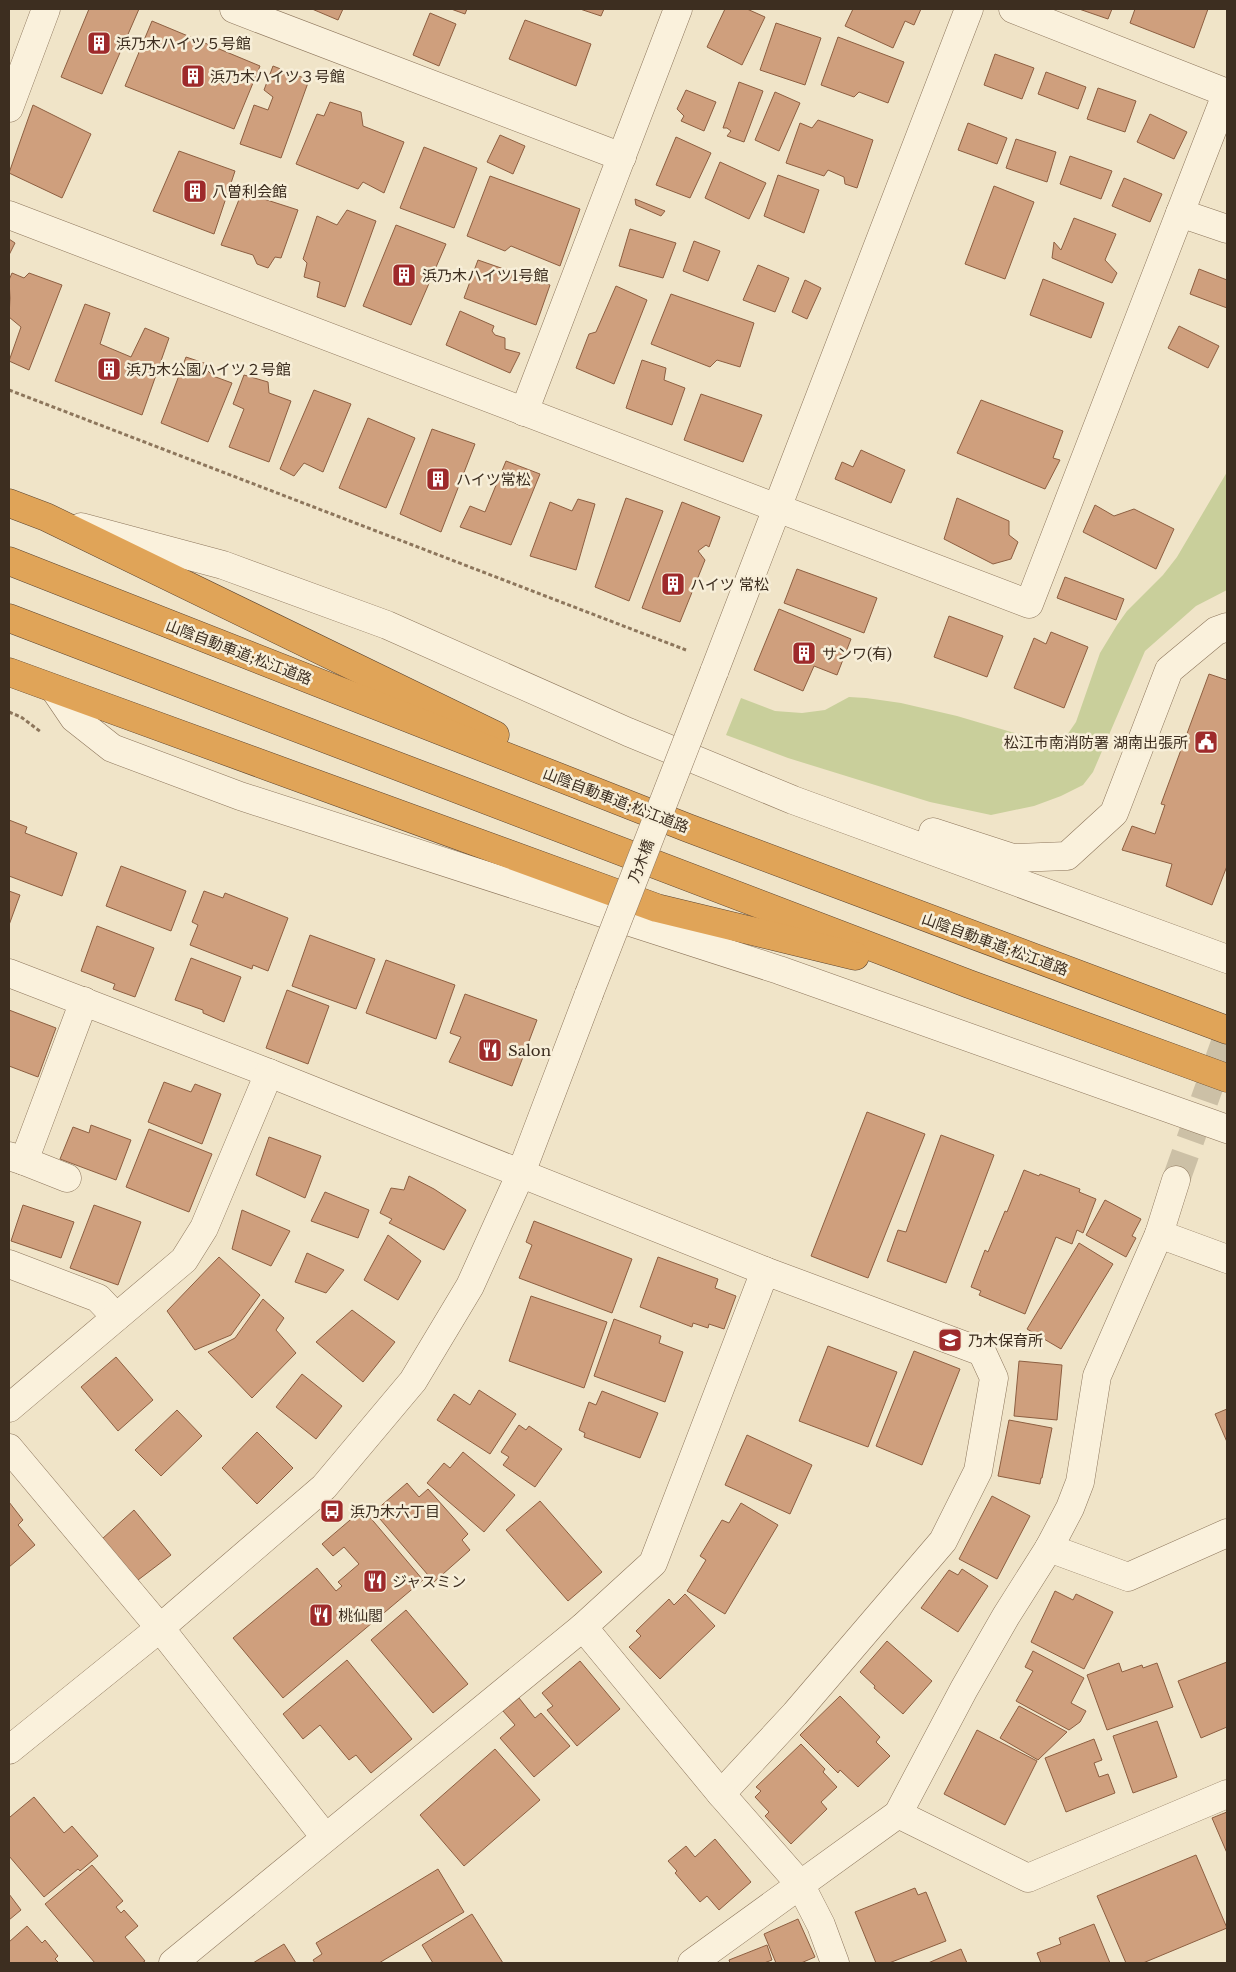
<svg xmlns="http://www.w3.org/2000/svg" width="1236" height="1972" viewBox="0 0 1236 1972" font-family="'Libre Baskerville','Noto Sans JP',serif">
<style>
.green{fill:#c9cf9b}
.building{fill:#cf9f7d;stroke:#8d5f41}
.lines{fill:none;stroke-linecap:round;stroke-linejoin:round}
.minor-tunnel{stroke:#ccc0a6;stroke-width:28;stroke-dasharray:28 14;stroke-linecap:butt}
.minor-casing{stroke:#8d765c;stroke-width:29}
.highway-casing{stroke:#5b4430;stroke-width:29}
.path{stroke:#8d765c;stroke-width:3;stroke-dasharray:4 2.5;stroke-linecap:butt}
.minor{stroke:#faf1dc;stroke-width:28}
.highway{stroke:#e0a458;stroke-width:28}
.minor-bridge-casing{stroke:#8d765c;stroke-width:29;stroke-linecap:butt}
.minor-bridge{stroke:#faf1dc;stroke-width:28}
.labels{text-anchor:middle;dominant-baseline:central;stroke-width:5;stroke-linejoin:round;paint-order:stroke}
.poi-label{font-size:15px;fill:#3d2e20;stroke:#f7eed8;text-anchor:start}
.street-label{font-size:15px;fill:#3d2e20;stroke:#f7eed8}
</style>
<rect width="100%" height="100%" fill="#f0e4c8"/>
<polygon class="green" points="1227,472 1227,590 1196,606 1145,651 1093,772 1083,785 1061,796 1034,806 991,815 930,802 788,758 726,735 741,698 775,711 802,713 825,710 849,697 866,698 901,703 957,716 1048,743 1065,738 1076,722 1100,653 1117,625 1127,611 1163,575 1177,557"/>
<g class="building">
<polygon points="89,9 139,9 102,94 61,77"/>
<polygon points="312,9 343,9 338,20"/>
<polygon points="451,9 467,9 465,14"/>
<polygon points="580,9 604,9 601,16"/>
<polygon points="725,9 747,9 765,17 742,65 707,47"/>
<polygon points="853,9 921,9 914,25 905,21 893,48 845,26"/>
<polygon points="1079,9 1112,9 1108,19"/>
<polygon points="1135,9 1208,9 1194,48 1130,23"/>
<polygon points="430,13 456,24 439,66 413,55"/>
<polygon points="525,20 591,44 576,86 509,59"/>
<polygon points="152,21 260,66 234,129 125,86"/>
<polygon points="776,23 821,38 805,85 760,70"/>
<polygon points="838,37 904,62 888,103 859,92 854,97 821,85"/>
<polygon points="995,54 1034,68 1022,99 984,85"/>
<polygon points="273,66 309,80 281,158 240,144 254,105 268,110 273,97 264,90"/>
<polygon points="1046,72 1086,87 1078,109 1038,94"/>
<polygon points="739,82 763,91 744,142 727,136 731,131 727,128 723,128"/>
<polygon points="1098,88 1136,101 1125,132 1087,119"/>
<polygon points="686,90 716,102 704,131 681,121 684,116 677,109"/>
<polygon points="775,92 800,103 779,151 755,140"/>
<polygon points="330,102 361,112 363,126 404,142 384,193 363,182 358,189 296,164 317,114 324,116"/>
<polygon points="33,105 91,134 62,198 9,173"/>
<polygon points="1150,114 1187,132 1174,159 1137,142"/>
<polygon points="818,120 873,140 857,188 845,184 844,177 828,170 824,176 786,163 800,123 812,128"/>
<polygon points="968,123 1007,138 997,164 958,150"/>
<polygon points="500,135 525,146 513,174 487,162"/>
<polygon points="676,137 711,153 690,198 656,185"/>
<polygon points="1016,139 1056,152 1047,182 1006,168"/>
<polygon points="424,147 477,168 454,228 400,208"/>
<polygon points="179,151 235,171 214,234 153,211"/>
<polygon points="1070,156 1112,171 1101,199 1060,184"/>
<polygon points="720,162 766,183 749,219 705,198"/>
<polygon points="778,175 819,190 804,233 764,216"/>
<polygon points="490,176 580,209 560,266 511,246 505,251 467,236"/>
<polygon points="1124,178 1162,194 1150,222 1112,206"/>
<polygon points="994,186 1034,202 1005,279 965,264"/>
<polygon points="242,192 298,210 281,258 275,257 268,268 257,264 253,255 221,245"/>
<polygon points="635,199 665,211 661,216 636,205"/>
<polygon points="347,210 376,221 345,307 317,297 320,282 304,277 307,263 303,259 317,216 337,225"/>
<polygon points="1074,218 1116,234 1105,260 1117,273 1112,283 1052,258 1054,242 1061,250"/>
<polygon points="396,225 446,244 411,325 363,306"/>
<polygon points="630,229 676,243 663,278 619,266"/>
<polygon points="9,239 15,243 9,255"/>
<polygon points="694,241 720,251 708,281 683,271"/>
<polygon points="478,260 550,285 536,325 464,298"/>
<polygon points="758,265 789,278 775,312 743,300"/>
<polygon points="1199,269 1227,280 1227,308 1190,294"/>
<polygon points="12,273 24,278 29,273 62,285 29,370 9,361 21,327 9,317 10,298 9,280"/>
<polygon points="1043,279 1104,303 1091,338 1030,315"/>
<polygon points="805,280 821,288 807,319 792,312"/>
<polygon points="616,286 647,300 614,384 576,368 589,334 596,332"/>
<polygon points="671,294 754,323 740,367 717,360 710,367 651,344"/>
<polygon points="85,304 110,313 100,344 131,357 145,328 169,338 142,415 55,381"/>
<polygon points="460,311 494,326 492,331 495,335 505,338 505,349 520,353 510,373 446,345"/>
<polygon points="1179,326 1219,346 1208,368 1168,348"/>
<polygon points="186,357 210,365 207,370 213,376 232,383 208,442 161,423"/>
<polygon points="642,360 666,368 664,380 685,388 672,425 626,408"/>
<polygon points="244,375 268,382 269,393 291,401 269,462 229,447 244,409 233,404"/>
<polygon points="314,390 351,404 323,472 304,463 294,476 280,469"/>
<polygon points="701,394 762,415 743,462 684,440"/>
<polygon points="981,400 1063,431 1053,458 1060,460 1045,489 957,453"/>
<polygon points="368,418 415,438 386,508 339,488"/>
<polygon points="432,429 475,444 441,532 400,514"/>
<polygon points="861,450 905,470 891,503 835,479 842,462 853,467"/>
<polygon points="506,461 540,474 511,545 460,527 470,506 485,512"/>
<polygon points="626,498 663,511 629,601 595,587"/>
<polygon points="957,498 1009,521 1009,535 1018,542 1011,559 993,564 944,539"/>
<polygon points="578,499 595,504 576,570 530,556 550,502 572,511"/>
<polygon points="682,502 720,517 709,547 706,545 698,551 705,560 680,622 642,608"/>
<polygon points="1095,505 1114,516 1134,509 1174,529 1156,569 1083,532"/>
<polygon points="797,569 877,598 864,633 784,603"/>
<polygon points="1065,577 1124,599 1116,620 1057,598"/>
<polygon points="779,609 851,639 837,675 814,666 803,691 754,670"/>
<polygon points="949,616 1003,636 987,677 934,657"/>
<polygon points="1051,632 1088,647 1064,708 1014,688 1034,638 1046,644"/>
<polygon points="1209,674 1227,680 1227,866 1212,905 1166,886 1172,864 1122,850 1132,826 1155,834 1165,805 1161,804"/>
<polygon points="9,820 27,827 25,833 77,853 62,896 9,876"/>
<polygon points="121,866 186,891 171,931 106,906"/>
<polygon points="9,891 20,895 9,925"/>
<polygon points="204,891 223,898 225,893 288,918 268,971 253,965 252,969 190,945 198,925 192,922"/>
<polygon points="97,926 154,948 135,997 113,989 115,984 81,971"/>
<polygon points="310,935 375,959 356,1009 292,986"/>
<polygon points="191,958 241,977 224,1022 203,1013 203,1010 175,1000"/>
<polygon points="386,960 455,985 436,1039 366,1013"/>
<polygon points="287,990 329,1006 308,1064 266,1048"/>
<polygon points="465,994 537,1020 512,1086 449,1062 461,1037 450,1033"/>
<polygon points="9,1010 56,1028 38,1077 9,1066"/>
<polygon points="164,1082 191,1092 195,1084 221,1094 202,1144 148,1122"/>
<polygon points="867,1112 925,1134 868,1278 811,1256"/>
<polygon points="91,1125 131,1140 116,1180 60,1159 73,1127 89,1133"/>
<polygon points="149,1129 212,1154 189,1212 126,1187"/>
<polygon points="941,1135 994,1155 946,1283 887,1261 898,1230 906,1232"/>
<polygon points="269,1137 321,1156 305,1198 256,1175"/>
<polygon points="1024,1170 1039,1176 1040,1174 1080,1189 1079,1192 1096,1199 1083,1233 1077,1230 1072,1244 1056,1237 1025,1314 979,1295 981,1291 971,1287 985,1250 988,1252 1005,1211 1007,1212"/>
<polygon points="409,1176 434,1189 466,1210 444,1250 389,1223 392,1219 380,1213 391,1188 404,1190"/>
<polygon points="325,1192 369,1210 358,1238 311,1221"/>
<polygon points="1105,1200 1141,1219 1132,1236 1136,1238 1126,1257 1086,1235"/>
<polygon points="23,1205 74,1222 61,1258 11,1241"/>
<polygon points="94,1205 141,1222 118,1285 70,1268"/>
<polygon points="242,1210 290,1231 271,1266 232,1249"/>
<polygon points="534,1221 632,1259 612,1313 519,1278 532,1245 526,1242"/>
<polygon points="388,1235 421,1261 398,1300 364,1280"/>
<polygon points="1079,1243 1113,1264 1061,1349 1027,1329"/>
<polygon points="307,1253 344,1270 326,1293 295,1282"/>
<polygon points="219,1257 260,1295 231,1335 195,1350 167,1311"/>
<polygon points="658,1257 718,1279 715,1288 736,1296 724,1329 709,1324 708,1328 693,1323 692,1327 640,1307"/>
<polygon points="531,1296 607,1322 584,1388 509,1361"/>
<polygon points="263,1299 284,1318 276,1330 296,1353 252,1398 208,1352 235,1338"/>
<polygon points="352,1310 395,1342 363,1382 316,1342"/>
<polygon points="614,1319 661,1336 659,1343 683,1352 665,1402 594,1376"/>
<polygon points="828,1346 897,1372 868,1447 799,1421"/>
<polygon points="914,1351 960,1369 922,1465 876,1446"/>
<polygon points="116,1357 153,1400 118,1431 81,1387"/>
<polygon points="1019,1361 1062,1365 1057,1420 1014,1416"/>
<polygon points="302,1374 342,1406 316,1439 276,1407"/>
<polygon points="479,1390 516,1414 490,1454 437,1420 454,1394 470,1405"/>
<polygon points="602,1391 658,1413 640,1458 584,1437 585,1433 579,1430 589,1402 596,1405"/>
<polygon points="1227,1409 1227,1442 1215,1414"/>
<polygon points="177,1410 202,1436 161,1476 135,1450"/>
<polygon points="1009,1420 1052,1428 1042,1478 1041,1478 1040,1484 998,1476"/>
<polygon points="519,1425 526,1430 529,1426 562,1449 535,1487 503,1465 509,1457 501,1452"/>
<polygon points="257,1432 293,1468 257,1504 222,1468"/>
<polygon points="747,1435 812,1465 790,1514 725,1485"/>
<polygon points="463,1452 515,1495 484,1532 427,1483 444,1463 450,1468"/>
<polygon points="407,1483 419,1497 428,1489 468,1534 462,1540 470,1550 434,1582 374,1512"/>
<polygon points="992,1496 1030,1516 997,1579 959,1559"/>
<polygon points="540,1501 602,1572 568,1601 506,1530"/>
<polygon points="9,1502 23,1520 18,1525 35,1545 9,1567"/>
<polygon points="741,1503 778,1525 725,1614 687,1591 706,1560 700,1556 722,1520 729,1523"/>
<polygon points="363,1509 423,1580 283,1698 233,1638 317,1568 336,1591 342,1586 338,1582 359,1564 344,1547 333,1556 322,1544"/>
<polygon points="134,1510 171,1555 138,1580 102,1539"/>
<polygon points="962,1569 988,1586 958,1632 921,1608 949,1570 958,1575"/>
<polygon points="1055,1591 1073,1600 1076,1594 1113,1612 1084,1669 1031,1642"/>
<polygon points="685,1594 715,1626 660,1679 629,1647 641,1636 636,1631 669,1599 674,1605"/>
<polygon points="406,1610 468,1684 433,1713 371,1640"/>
<polygon points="887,1641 932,1681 903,1714 874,1688 875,1686 860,1672"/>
<polygon points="1033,1651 1084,1678 1071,1703 1086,1711 1080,1722 1069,1730 1016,1701 1033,1671 1025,1667"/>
<polygon points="347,1660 412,1739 371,1773 356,1755 349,1760 320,1725 303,1739 283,1714"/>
<polygon points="580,1661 620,1709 577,1746 547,1710 553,1706 542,1693"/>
<polygon points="1227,1662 1227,1727 1201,1738 1178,1681"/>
<polygon points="1119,1663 1122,1672 1142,1665 1143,1668 1157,1663 1173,1707 1107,1730 1087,1675"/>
<polygon points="840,1696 880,1737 876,1742 890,1756 858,1787 840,1770 838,1773 800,1735"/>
<polygon points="519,1698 535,1718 541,1713 570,1746 534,1777 500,1738 515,1725 503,1711"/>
<polygon points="1019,1706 1067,1732 1038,1760 1000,1738"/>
<polygon points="1157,1721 1177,1777 1133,1793 1113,1736"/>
<polygon points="977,1730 1037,1761 1005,1825 944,1794"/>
<polygon points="1094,1739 1102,1760 1094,1763 1099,1777 1108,1774 1115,1793 1066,1812 1045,1758"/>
<polygon points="801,1744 825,1769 823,1772 837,1787 821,1802 827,1809 791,1844 765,1816 769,1812 755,1797 761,1791 756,1787"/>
<polygon points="495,1749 540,1800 464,1866 420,1815"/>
<polygon points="34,1797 64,1833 72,1826 98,1856 80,1871 78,1869 44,1897 9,1856 9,1816 10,1817"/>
<polygon points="1227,1812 1227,1853 1212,1818"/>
<polygon points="715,1839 751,1882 719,1910 707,1896 700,1902 675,1873 677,1871 668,1861 686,1846 695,1857"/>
<polygon points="1196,1855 1227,1928 1143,1963 1126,1963 1097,1896"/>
<polygon points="92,1865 123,1901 116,1907 121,1913 124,1910 138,1926 125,1937 145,1961 142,1963 95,1963 45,1904"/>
<polygon points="438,1869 464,1912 379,1963 315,1963 313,1960 322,1954 316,1943"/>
<polygon points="915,1888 918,1895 926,1892 946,1941 889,1963 876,1963 855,1912"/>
<polygon points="9,1894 21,1910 9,1920"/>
<polygon points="472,1914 503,1963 433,1963 422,1945"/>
<polygon points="798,1919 815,1957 801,1963 776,1963 764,1934"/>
<polygon points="1094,1924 1110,1963 1041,1963 1037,1953 1061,1944 1059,1938"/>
<polygon points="27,1926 42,1943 45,1940 58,1956 55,1959 59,1963 9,1963 9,1942"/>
<polygon points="284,1944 296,1963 253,1963"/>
<polygon points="767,1945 772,1960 764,1963 730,1963 729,1960"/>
<polygon points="961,1949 967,1963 928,1963"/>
</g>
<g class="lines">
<polyline class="minor-tunnel" points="1176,1180 1227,1037"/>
<g class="minor-casing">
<g id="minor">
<polyline points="234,9 622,157"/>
<polyline points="1013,9 1227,93"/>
<polyline points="9,108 46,9"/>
<polyline points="1180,213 1227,92"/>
<polyline points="9,215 1029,604 1180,213 1227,229"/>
<polyline points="524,412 678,9"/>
<polyline points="81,527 223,565 387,625 628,732 793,800 1227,959"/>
<polyline points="714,672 969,9"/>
<polyline points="55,690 74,718 112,748 240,796 779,970 1227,1129"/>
<polyline points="933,832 1013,858 1067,856 1114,813 1169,670 1216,631 1227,627"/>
<polyline points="9,973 269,1073 765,1271 982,1352 994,1378 978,1471 943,1541 795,1714 721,1794"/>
<polyline points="9,1156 24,1161 84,1001"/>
<polyline points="24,1161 67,1178"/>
<polyline points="1159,1234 1227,1259"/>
<polyline points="9,1264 98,1298 116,1317"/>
<polyline points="9,1408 184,1260 204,1228 269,1073"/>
<polyline points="9,1448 160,1628 325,1837"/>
<polyline points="1049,1548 1128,1577 1227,1533"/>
<polyline points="583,1627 653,1563 765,1271"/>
<polyline points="9,1750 160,1628 324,1487 413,1381 470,1286 521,1173 589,994"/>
<polyline points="898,1814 1028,1878 1227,1794"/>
<polyline points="173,1963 583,1627 721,1794 800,1884 821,1925 835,1963"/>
<polyline points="692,1963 898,1814 964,1689 1006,1616 1049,1548 1070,1508 1080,1482 1097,1376 1159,1234 1176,1180"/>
</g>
</g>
<g class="highway-casing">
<g id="highway">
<polyline points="9,503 46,517 495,735"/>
<polyline points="9,561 688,828 1227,1030"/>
<polyline points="9,618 969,984 1227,1078"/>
<polyline points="9,672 657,908 855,956"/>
</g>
</g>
<g class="path">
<polyline points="9,390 686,650"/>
<polyline points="9,712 21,717 41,732"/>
</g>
<use href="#minor" class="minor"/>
<use href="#highway" class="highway"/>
<g class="minor-bridge-casing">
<polyline id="minor-bridge" points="589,994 714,672"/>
</g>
<use href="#minor-bridge" class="minor-bridge"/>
</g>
<defs>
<g id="building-square" transform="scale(1.25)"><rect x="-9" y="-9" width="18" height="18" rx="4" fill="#9e2a2b" stroke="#f7eed8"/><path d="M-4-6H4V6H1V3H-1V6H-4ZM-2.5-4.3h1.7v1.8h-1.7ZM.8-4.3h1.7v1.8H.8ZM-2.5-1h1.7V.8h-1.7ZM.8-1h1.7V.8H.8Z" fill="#fff"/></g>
<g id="civic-square" transform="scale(1.25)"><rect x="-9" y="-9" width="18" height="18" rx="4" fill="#9e2a2b" stroke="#f7eed8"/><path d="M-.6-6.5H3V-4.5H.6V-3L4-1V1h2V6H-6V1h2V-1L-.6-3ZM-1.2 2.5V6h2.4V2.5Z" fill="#fff"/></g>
<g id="restaurant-square" transform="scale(1.25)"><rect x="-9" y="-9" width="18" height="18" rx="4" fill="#9e2a2b" stroke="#f7eed8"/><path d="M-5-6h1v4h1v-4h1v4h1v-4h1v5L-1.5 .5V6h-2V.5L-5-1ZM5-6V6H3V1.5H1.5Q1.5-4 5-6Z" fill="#fff"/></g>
<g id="school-square" transform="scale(1.25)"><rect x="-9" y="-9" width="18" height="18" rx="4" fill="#9e2a2b" stroke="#f7eed8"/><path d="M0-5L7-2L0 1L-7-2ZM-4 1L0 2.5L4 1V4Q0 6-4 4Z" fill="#fff"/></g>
<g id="bus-square" transform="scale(1.25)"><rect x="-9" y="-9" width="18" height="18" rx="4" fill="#9e2a2b" stroke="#f7eed8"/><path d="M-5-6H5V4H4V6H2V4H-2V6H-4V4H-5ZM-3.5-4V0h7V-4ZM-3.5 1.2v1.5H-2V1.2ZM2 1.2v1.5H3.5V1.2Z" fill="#fff"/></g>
</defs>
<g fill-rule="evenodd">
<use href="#building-square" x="99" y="43"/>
<use href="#building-square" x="193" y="76"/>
<use href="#building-square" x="195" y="191"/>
<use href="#building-square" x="404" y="275"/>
<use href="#building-square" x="109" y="369"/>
<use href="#building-square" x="438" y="479"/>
<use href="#building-square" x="673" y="584"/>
<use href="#building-square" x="804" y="653"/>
<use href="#civic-square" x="1206" y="742"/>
<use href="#restaurant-square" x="490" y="1050"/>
<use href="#school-square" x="950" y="1340"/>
<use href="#bus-square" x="332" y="1511"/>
<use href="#restaurant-square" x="375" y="1581"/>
<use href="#restaurant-square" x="321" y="1615"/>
</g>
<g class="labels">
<g class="poi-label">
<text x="116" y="43">浜乃木ハイツ５号館</text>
<text x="210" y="76">浜乃木ハイツ３号館</text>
<text x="212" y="191">八曽利会館</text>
<text x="422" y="275">浜乃木ハイツ1号館</text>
<text x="126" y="369">浜乃木公園ハイツ２号館</text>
<text x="456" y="479">ハイツ常松</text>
<text x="690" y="584">ハイツ 常松</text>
<text x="822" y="653">サンワ(有)</text>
<text x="1188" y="742" text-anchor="end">松江市南消防署 湖南出張所</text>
<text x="508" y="1050">Salon</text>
<text x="968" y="1340">乃木保育所</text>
<text x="350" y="1511">浜乃木六丁目</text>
<text x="392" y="1581">ジャスミン</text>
<text x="338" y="1615">桃仙閣</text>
</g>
<g class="street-label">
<text transform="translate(239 652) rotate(21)">山陰自動車道;松江道路</text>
<text transform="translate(616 800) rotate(21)">山陰自動車道;松江道路</text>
<text transform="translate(641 861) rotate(-69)">乃木橋</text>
<text transform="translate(995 944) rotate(20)">山陰自動車道;松江道路</text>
</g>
</g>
<rect width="1236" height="1972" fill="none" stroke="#3d2e20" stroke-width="20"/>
</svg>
